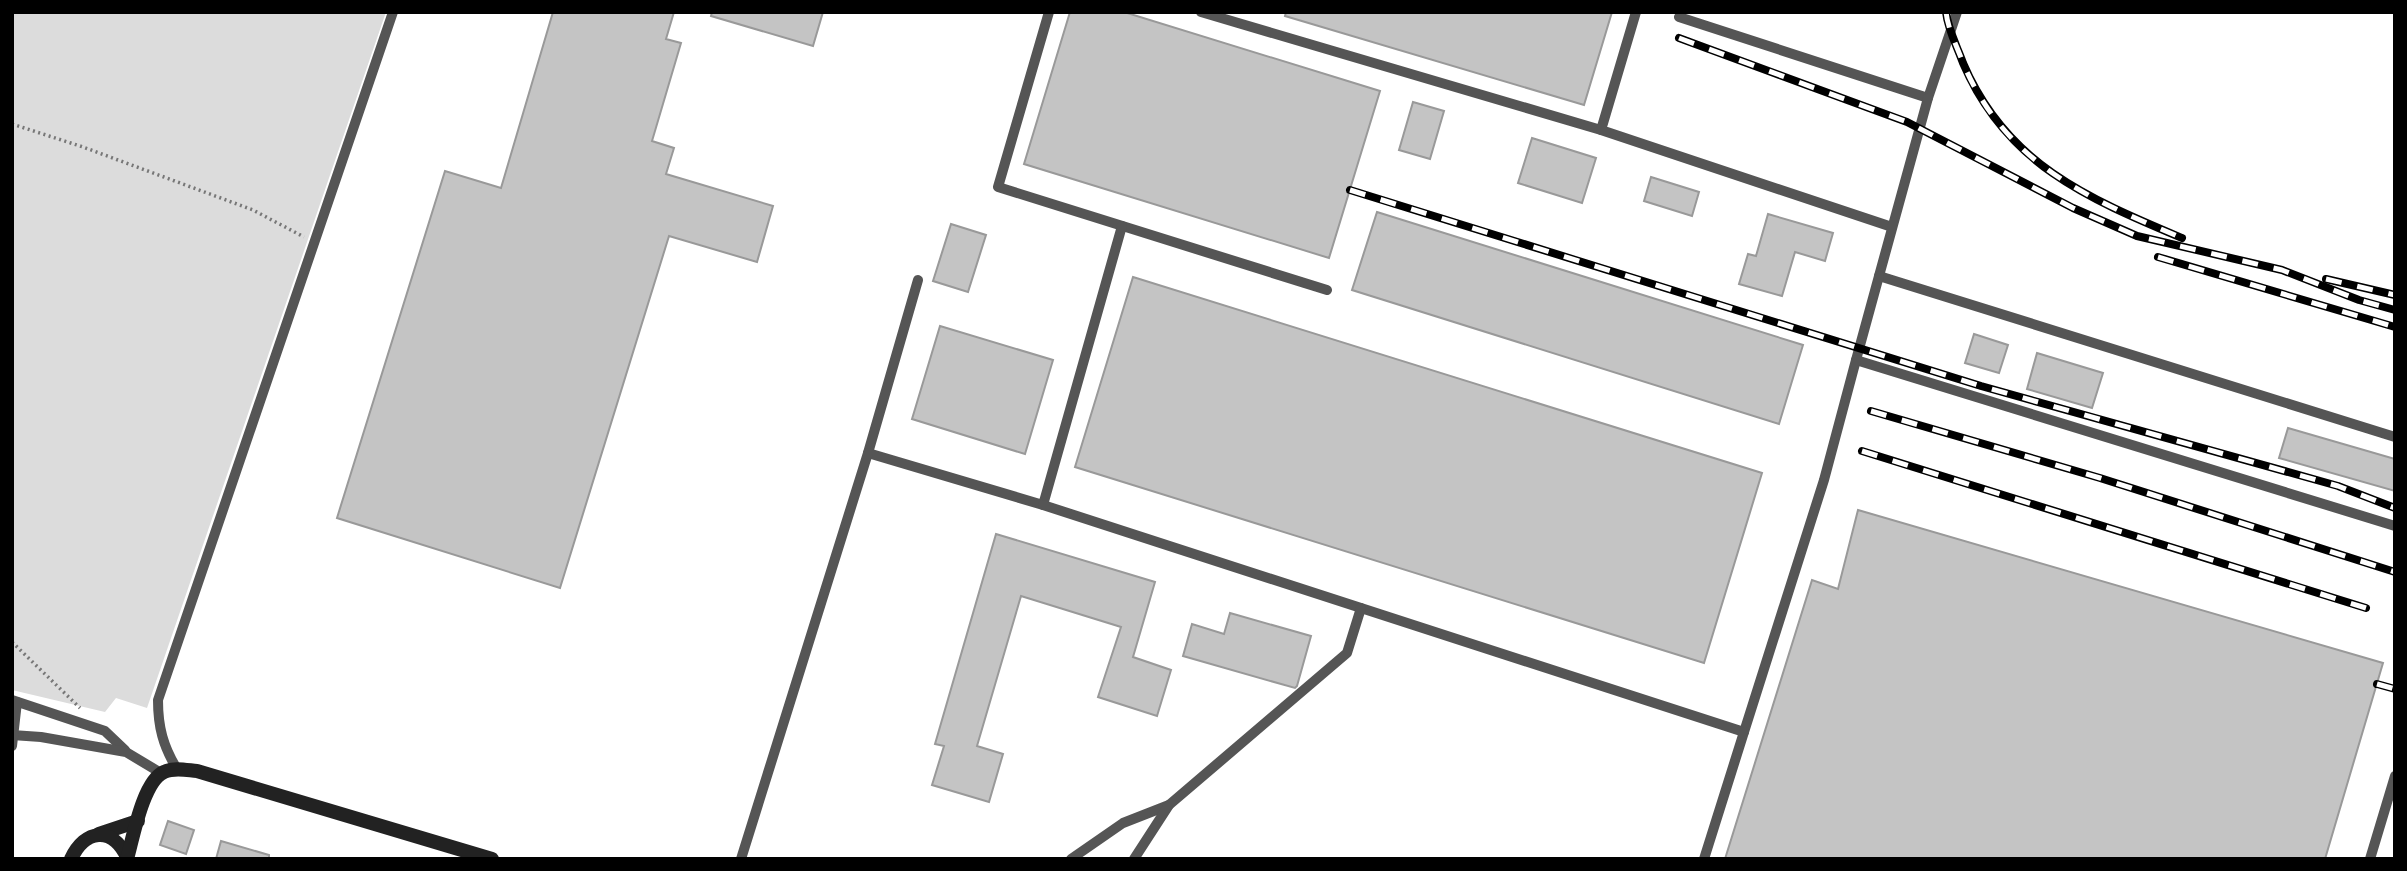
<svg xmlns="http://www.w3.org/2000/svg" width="2407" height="871" viewBox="0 0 2407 871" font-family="'DejaVu Sans',sans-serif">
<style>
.green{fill:#dcdcdc}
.building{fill:#c4c4c4;stroke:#999;stroke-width:2}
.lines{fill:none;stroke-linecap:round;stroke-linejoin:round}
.path{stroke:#777;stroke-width:3.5;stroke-dasharray:2 3.5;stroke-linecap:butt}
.lane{stroke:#555;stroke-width:10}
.secondary{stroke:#222;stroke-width:14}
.rail-casing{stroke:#000;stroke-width:8}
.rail{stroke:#fff;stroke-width:5;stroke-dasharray:16;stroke-linecap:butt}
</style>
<rect width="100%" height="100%" fill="#fff"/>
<polygon class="green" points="12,12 386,12 147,708 116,698 105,712 12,690"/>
<g class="building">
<polygon points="553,12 674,12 666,39 681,43 652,141 674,148 666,174 773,206 757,262 669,236 560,588 337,518 445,171 501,188"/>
<polygon points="712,12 823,12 813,46 711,16"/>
<polygon points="1070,12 1124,12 1380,91 1329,258 1024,164"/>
<polygon points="1286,12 1612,12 1584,105 1285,16"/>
<polygon points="1413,102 1444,111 1430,159 1399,150"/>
<polygon points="1532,138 1596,158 1582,203 1518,183"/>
<polygon points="1651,177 1699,192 1692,216 1644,201"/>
<polygon points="1377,212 1803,345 1779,424 1352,290"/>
<polygon points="1768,214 1833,233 1825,261 1795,252 1782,296 1739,284 1748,254 1756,256"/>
<polygon points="951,224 986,235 968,292 933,281"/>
<polygon points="1133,277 1762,473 1704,663 1075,467"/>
<polygon points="940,326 1053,360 1025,454 912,419"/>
<polygon points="1974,334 2008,345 1999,373 1965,363"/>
<polygon points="2037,353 2103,373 2092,408 2027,389"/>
<polygon points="2288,428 2395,459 2395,491 2279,458"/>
<polygon points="1858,510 2383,663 2325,859 1725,859 1812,580 1838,589"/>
<polygon points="996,534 1155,582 1133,657 1171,670 1157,716 1098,697 1121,627 1021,596 977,746 1003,754 989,802 932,785 944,746 935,744"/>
<polygon points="1230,613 1311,636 1297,686 1295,688 1183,656 1192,624 1224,634"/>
<polygon points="168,821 194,830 186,854 160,845"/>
<polygon points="221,841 269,855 269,859 216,859"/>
</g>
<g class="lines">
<g class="path">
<polyline points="12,124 83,147 253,210 304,237"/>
<polyline points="12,642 80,708"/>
</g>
<g class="lane">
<polyline points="1049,12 998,187 1327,290"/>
<polyline points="1201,12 1601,130"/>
<polyline points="1636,12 1601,130 1892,227"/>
<polyline points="1679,17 1928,98 1957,12"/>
<polyline points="1928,98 1879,276 2395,437"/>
<polyline points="1879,276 1856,360 2395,526"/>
<polyline points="918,280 868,453 1043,505 1122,226"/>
<polyline points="1043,505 1744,732 1824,480 1856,360"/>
<polyline points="12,700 105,731 125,750"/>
<polyline points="12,735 41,737 126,752 161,773"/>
<polyline points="12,746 17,702"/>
<path d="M 177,769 C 163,746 158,727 158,700 L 393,12"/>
<polyline points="741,859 868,453"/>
<polyline points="1071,859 1123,823 1169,805"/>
<polyline points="1134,859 1169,805 1347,653 1361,608"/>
<polyline points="1704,859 1744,732"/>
<polyline points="2370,859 2395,776"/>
</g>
<g class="secondary">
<polyline points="99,834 138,821"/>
<path d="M 71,859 C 85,829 112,826 127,857"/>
<path d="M 127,859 C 133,838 143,781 164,772 C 174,767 186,770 197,771 L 492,859"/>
</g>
<g class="rail-casing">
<g id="rail">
<path d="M 1946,12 C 1948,30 1957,46 1963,63 C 2006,164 2087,198 2182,238"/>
<polyline points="1679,38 1907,122 2073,208 2137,236 2282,270 2359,300 2395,310"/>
<polyline points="1350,190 1981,386 2338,486 2395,508"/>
<polyline points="2158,257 2395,327"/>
<polyline points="2326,279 2395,295"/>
<polyline points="1871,411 2100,478 2395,572"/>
<polyline points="1862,451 2366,608"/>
<polyline points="2377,684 2395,689"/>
</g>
</g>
<use href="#rail" class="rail"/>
</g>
<rect width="2407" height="871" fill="none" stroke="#000000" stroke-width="28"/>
</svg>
